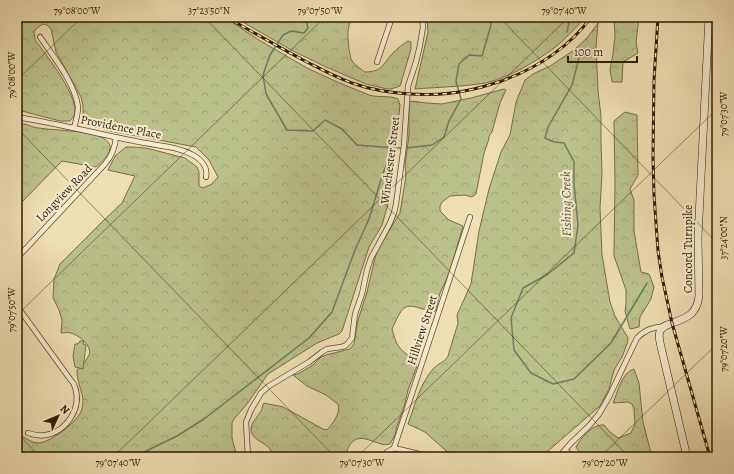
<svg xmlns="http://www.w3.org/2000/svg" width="734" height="474" viewBox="0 0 734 474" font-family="Alegreya,serif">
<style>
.forest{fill:url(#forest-crowns);stroke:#766e46}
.garden{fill:#bbc18b;stroke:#766e46}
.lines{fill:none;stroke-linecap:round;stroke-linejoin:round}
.stream{stroke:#707c65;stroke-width:1.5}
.street-casing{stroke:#604c2d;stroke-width:6}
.secondary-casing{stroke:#311b00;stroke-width:8}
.street{stroke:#f5eace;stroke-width:4.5}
.secondary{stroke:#f5eace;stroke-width:7}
.rail-casing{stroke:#311b00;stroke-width:3}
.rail{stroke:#f5eace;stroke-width:1.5;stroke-dasharray:4.5;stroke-linecap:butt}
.ticks{fill:none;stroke:#311b00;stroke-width:1;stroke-opacity:0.45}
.labels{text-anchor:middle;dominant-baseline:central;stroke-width:4;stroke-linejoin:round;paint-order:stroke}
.street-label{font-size:12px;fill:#311b00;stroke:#f5eace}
.water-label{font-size:13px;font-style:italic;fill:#56533b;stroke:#f5eace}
.neatline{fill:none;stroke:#311b00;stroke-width:1.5}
.ticks-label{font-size:10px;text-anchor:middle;fill:#311b00}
</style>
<defs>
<pattern id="forest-crowns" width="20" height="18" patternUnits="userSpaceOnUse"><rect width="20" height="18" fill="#bbc18b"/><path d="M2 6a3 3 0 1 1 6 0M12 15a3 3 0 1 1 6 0" fill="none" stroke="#a1a576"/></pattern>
</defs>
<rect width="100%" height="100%" fill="#efdeb3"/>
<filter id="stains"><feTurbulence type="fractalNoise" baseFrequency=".005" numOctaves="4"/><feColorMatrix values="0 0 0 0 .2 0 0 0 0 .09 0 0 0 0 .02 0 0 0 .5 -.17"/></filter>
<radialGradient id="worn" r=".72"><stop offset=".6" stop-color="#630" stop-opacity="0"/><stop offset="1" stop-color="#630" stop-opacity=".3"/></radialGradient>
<g class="forest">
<path d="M 17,17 L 224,17 L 259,40 L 307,68 L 335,81 L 369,95 C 379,98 389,95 398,99 L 400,105 L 392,182 L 390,197 L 382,225 L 369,247 L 342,331 L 339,334 L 317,343 L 268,374 L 247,404 L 234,419 L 232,423 L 232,438 L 237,457 L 17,457 L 17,433 C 24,437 31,443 39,443 C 51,442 79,421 82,409 C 85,396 80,391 78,379 C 77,376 77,373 77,370 C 81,366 87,360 89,355 C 93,346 78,335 71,333 C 68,332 64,333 61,333 L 62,320 L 59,310 L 53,298 L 54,279 L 60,264 L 103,221 L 122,203 L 135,176 L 108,170 L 115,156 L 126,147 L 131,147 L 146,148 L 185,158 L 197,167 L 199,172 L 199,186 L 203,188 L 212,184 L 218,177 L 209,160 L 196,147 L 110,131 L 83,123 L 83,106 L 81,97 L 56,52 L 51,29 L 47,25 L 43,24 L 37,28 L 34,32 L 35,40 C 45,53 82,100 74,116 C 73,118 71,119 70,121 L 60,121 L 18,110 L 17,110 Z"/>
<path d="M 234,17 L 353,17 C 346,27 348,38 349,49 C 350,52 350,56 351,59 C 353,64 361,69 365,72 C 383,72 383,63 393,53 C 398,48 403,44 408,41 L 411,42 L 411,49 L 400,86 L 391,89 L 387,89 L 366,84 L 326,67 L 293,51 Z"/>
<path d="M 427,17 L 586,17 C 577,26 568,36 558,45 C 539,60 509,78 485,83 C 462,87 438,87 415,89 L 428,32 Z"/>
<polygon points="614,17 639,17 636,42 638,53 623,62 622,82 612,82 610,69 613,54 615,36"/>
<path d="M 598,23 L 596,46 L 598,91 L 601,116 L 601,142 L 602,174 L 600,208 L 602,255 L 610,302 L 615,316 L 628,338 L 627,344 L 622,357 L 614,370 L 609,389 L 600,406 L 541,457 L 453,457 L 425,432 L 408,424 C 415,405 420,383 434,368 C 439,363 445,362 448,356 L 458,323 L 457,315 L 471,284 L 479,231 L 489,189 L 501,152 L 510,135 L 516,102 L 525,80 L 533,74 L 550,66 L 574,50 L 587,38 Z"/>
<path d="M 504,89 L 506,90 L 500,103 L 492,132 L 489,136 L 489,139 L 484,153 L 476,194 L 472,197 L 465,195 L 450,196 L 442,202 L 440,206 L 440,211 L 449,220 L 463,226 L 449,274 L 440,293 L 436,310 L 434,312 L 431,312 C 404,302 404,303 392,329 C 394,335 395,342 399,347 C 405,354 413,358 417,366 L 408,390 L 404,407 L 397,426 L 395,435 L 390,444 C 383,446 379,443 372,441 C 355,434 349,442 345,457 L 274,457 C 272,453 271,449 267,446 C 261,441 250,438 251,428 C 252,421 259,416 262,409 C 262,409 263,403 264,403 C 270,405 277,405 283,407 L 323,429 L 327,430 C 333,423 341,413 338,404 L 326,395 L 307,386 L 293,375 L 298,374 L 313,365 L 321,357 L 326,355 L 350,349 L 354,344 L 358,320 L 367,292 L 375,258 L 378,249 L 400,213 L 406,176 L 405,165 L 409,135 L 409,103 L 411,101 L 427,103 L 442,104 L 471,98 Z"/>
<polygon points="625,112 637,115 638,175 630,189 634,200 634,231 641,272 649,274 654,287 651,299 640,317 639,327 630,329 625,311 626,304 626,290 614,256 615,182 614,121"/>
<path d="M 25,124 C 29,125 34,128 39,128 C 59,132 143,128 96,167 L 62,161 L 17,207 L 17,125 Z"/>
<path d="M 634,369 L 639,383 L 643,422 L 652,457 L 585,457 L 581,455 L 576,447 C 581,438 592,424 604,425 L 610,432 L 618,438 L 631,433 L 635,424 L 634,409 L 632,404 L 628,402 L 613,403 C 618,392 621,373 634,369 Z"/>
</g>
<polygon class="garden" points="80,341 84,341 83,344 86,345 83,369 75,367 73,356 75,344 78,344 78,343 79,343"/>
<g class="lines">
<g class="stream">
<polyline points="301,17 306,20 308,28 304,33 291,31 283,35 270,55 263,75 266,94 287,130 313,131 325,120 342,129 357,145 394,148 402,148"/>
<polyline points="567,32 570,17"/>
<polyline points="577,48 579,58 572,85 548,127 545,138 554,142 564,143 574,162 574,184 578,225 574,253 548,274 523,288 511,318 514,350 531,373 553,384 574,379 611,343 647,283"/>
<polyline points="406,148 432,145 444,137 449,121 461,99 456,81 459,64 469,55 482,56 491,25 492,17"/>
<polyline points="137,457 140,454 177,436 204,419 309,338 332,312 355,250 369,219 383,173 394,148"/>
</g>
<g class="street-casing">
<g id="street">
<path d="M 40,37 C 53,56 75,83 78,107 C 78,114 76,121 74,128"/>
<polyline points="377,62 392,17"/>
<path d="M 17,117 C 59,124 99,134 140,142 C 158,146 177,146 193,155 C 202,160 208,168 206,177"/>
<path d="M 17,258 L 105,164 C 112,156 115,148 116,137"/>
<path d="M 17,306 L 70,379 C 72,381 74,384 75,387 C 82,408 67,431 46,435 C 40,436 34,435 28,433"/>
<polyline points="394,448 470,217"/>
<polyline points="394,448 419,454 426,457"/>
<polyline points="565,450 571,455 572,457"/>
<polyline points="248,457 246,422 251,410 261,393 269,386 309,362 322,352 327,349 341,347 345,346 348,343 352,338 355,314 362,294 367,270 371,258 389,225 394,213 396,204 404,145 408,86 416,62 420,45 423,27 422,17"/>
<polyline points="382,457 387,452 394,448"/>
<path d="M 559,457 L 571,443 L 589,426 L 599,414 L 609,397 L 637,338 C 646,329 652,328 664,326"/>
</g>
</g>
<g class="secondary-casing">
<path id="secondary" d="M 687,457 L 661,347 C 660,342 658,336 660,331 C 662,327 665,326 670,324 C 686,318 697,315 699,296 L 698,237 L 709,17"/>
</g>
<use href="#street" class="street"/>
<use href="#secondary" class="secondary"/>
<g class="rail-casing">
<g id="rail">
<path d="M 226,17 C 251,31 277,46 303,60 C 319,68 335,77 352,83 C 386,95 434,98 469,90 C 481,88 492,84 504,80 C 537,68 571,46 591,17"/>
<polyline points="658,17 654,80 653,156 654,195 658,251 662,277 672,323 710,457"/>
</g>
</g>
<use href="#rail" class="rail"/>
</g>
<path class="ticks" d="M 204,17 L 629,457M 499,17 L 717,243M 17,80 L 82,17M 17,128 L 335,457M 17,315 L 325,17M 17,433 L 40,457M 113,457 L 569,17M 357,457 L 717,109M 600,457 L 717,344"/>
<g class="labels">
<g class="street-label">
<text transform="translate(121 127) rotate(11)">Providence Place</text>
<text transform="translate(390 160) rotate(-83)">Winchester Street</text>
<text transform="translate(64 193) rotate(-46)">Longview Road</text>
<text transform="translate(688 249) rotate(-90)">Concord Turnpike</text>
<text transform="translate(422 330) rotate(-72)">Hillview Street</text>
</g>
<g class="water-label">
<text transform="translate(566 204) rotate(-91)">Fishing Creek</text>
</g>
</g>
<rect width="734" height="474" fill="none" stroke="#efdeb3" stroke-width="44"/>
<g transform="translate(58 416) rotate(46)" stroke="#f5eace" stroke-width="3" paint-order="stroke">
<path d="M0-3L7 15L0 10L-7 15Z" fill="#311b00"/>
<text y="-6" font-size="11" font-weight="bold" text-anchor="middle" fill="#311b00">N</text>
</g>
<path d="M568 56v6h69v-6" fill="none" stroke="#311b00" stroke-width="2"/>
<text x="574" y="56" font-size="12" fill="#311b00" stroke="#f5eace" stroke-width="3" paint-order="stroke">100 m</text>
<rect x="22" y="22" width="690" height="430" class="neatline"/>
<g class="ticks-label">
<text x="77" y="14">79°08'00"W</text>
<text x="209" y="14">37°23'50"N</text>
<text x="320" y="14">79°07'50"W</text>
<text x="564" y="14">79°07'40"W</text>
<text transform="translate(11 75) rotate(-90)" y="4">79°08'00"W</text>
<text transform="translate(723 114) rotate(-90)" y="4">79°07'30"W</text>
<text transform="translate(723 238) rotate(-90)" y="4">37°24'00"N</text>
<text transform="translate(11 310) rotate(-90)" y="4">79°07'50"W</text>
<text transform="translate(723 349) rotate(-90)" y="4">79°07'20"W</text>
<text x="118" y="466">79°07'40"W</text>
<text x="362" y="466">79°07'30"W</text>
<text x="605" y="466">79°07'20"W</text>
</g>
<rect width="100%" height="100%" filter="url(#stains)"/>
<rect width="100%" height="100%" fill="url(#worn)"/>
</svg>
